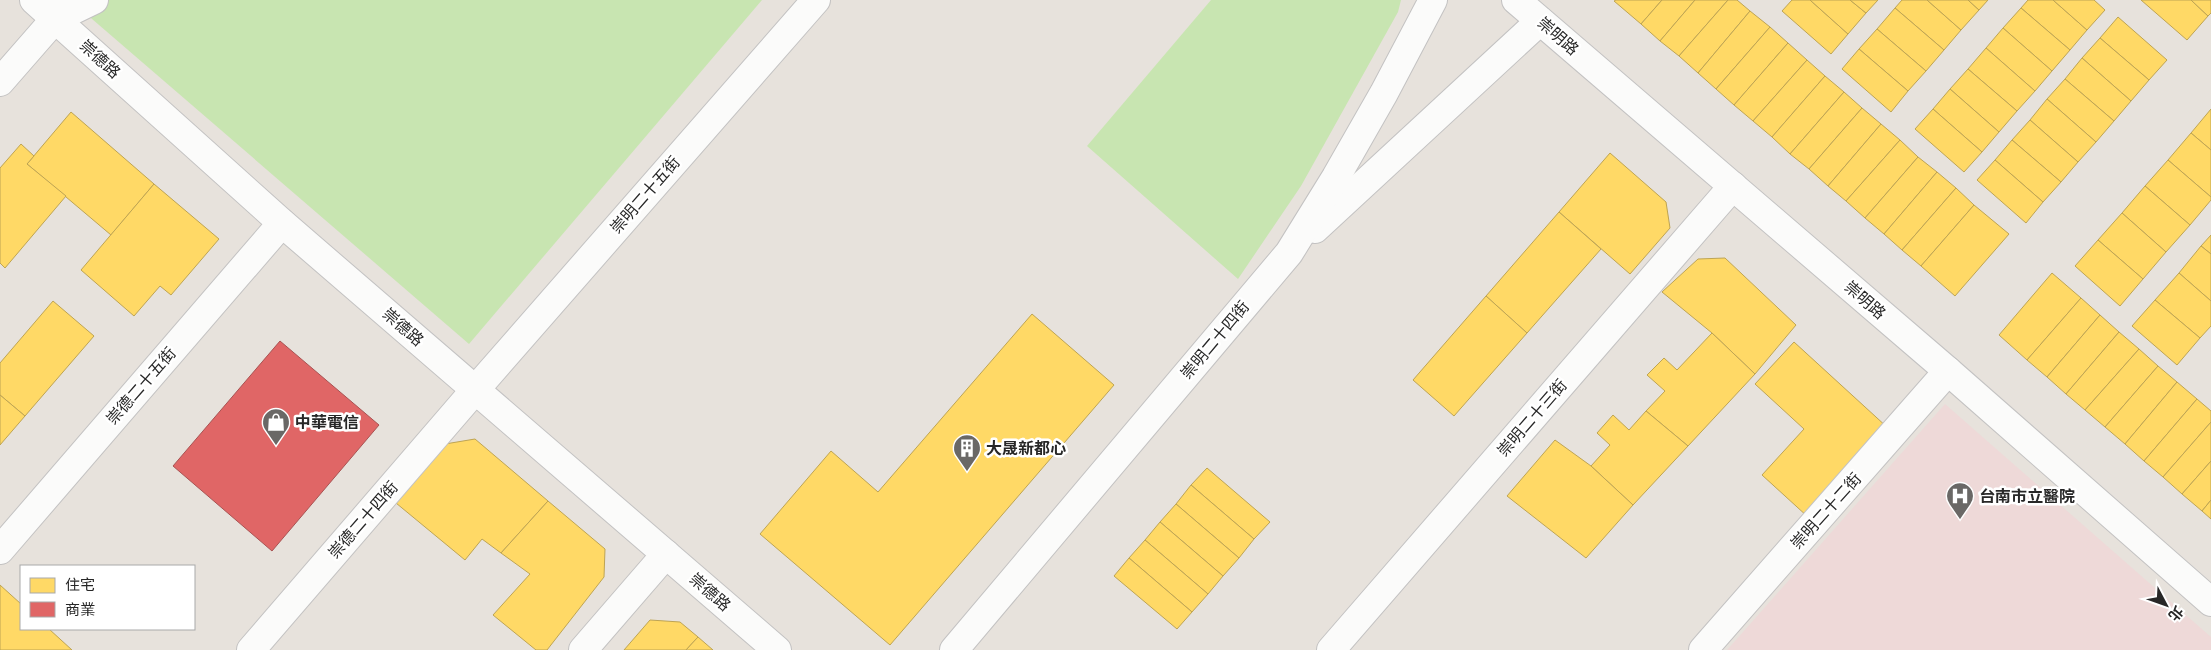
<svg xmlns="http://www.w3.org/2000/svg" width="2211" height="650" viewBox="0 0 2211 650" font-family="'Fira Sans','Noto Sans TC',sans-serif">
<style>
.medical{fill:#eed9d8}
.green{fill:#c8e5b1}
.homes{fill:#ffd966;stroke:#bea453}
.shops{fill:#e06666;stroke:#a85353}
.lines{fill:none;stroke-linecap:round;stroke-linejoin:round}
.minor-casing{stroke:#c3c2c2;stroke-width:30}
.minor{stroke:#fbfbfa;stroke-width:28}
.labels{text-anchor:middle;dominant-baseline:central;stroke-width:5;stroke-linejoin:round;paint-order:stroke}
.street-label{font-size:16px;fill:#272727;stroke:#fff}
.poi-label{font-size:16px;font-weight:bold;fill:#272727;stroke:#fff;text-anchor:start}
</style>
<rect width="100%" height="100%" fill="#e7e2dc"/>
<polygon class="medical" points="1945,404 2211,637 2211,650 1727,650"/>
<g class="green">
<polygon points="70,0 762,0 469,344"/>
<polygon points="1211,0 1401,0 1398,12 1301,186 1238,279 1087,146"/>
</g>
<g class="homes">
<polygon points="1616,0 1662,0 1641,24 1614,1"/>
<polygon points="1662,0 1695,0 1660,41 1641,24"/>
<polygon points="1695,0 1728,0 1679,56 1660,41"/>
<polygon points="1728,0 1737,0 1750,11 1698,73 1679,56"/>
<polygon points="1792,0 1810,0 1848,34 1831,54 1782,11"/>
<polygon points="1810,0 1850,0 1866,13 1848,34"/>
<polygon points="1850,0 1878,0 1866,13"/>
<polygon points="1902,0 1927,0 1961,30 1944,50 1895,8"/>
<polygon points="1927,0 1968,0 1979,10 1961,30"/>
<polygon points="1968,0 1988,0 1979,10"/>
<polygon points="2028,0 2053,0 2087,30 2070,50 2021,8"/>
<polygon points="2053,0 2094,0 2105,10 2087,30"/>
<polygon points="2141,0 2191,0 2208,16 2187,40"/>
<polygon points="2191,0 2211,0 2211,13 2208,16"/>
<polygon points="1895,8 1944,50 1926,71 1877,29"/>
<polygon points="2021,8 2070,50 2052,71 2003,28"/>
<polygon points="1750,11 1770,27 1716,89 1698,73"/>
<polygon points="2118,17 2167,60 2149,80 2100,38"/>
<polygon points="1770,27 1788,43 1734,105 1716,89"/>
<polygon points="2003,28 2052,71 2035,91 1986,48"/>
<polygon points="1877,29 1926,71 1908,91 1859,49"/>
<polygon points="2100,38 2149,80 2131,101 2082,58"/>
<polygon points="1788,43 1807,60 1753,121 1734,105"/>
<polygon points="1986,48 2035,91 2017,111 1968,69"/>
<polygon points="1859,49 1908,91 1891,112 1842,69"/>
<polygon points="2082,58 2131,101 2114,121 2065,79"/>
<polygon points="1807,60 1825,76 1772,137 1753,121"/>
<polygon points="1968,69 2017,111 1999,132 1950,89"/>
<polygon points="1825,76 1844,92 1790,154 1772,137"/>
<polygon points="2065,79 2114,121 2096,142 2047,99"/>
<polygon points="1950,89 1999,132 1982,152 1933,109"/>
<polygon points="1844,92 1862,108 1809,169 1790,154"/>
<polygon points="2047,99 2096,142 2078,162 2030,120"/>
<polygon points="1862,108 1881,124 1828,186 1809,169"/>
<polygon points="1933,109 1982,152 1964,172 1915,129"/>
<polygon points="2211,109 2211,150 2191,133"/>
<polygon points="71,112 154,184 111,235 27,164"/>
<polygon points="2030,120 2078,162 2061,182 2012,140"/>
<polygon points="1881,124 1900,140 1846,201 1828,186"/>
<polygon points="2191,133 2211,150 2211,197 2168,160"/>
<polygon points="1900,140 1918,157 1865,218 1846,201"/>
<polygon points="2012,140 2061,182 2043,202 1995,160"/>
<polygon points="21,144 34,156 27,164 66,196 5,268 0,263 0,168"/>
<polygon points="1610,153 1666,202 1670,228 1630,274 1559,212"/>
<polygon points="1918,157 1937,172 1884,234 1865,218"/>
<polygon points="1995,160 2043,202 2026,223 1977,180"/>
<polygon points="2168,160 2211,197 2211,200 2190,225 2145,186"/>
<polygon points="1937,172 1956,188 1902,250 1884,234"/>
<polygon points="154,184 219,239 171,295 160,286 134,316 81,270"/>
<polygon points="2145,186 2190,225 2166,252 2122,213"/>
<polygon points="1956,188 1974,205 1921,266 1902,250"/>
<polygon points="1974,205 2009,234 1955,296 1921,266"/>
<polygon points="1559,212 1601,249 1527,333 1486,296"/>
<polygon points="2122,213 2166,252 2143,279 2098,240"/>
<polygon points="2211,235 2211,254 2201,246"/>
<polygon points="2098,240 2143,279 2120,306 2075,266"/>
<polygon points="2201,246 2211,254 2211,301 2179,273"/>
<polygon points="1725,258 1796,325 1755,374 1712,333 1662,292 1698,259"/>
<polygon points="2052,273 2081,298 2027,360 1999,335"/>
<polygon points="2179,273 2211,301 2211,326 2200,338 2155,300"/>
<polygon points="1486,296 1527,333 1454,416 1413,380"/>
<polygon points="2081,298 2100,315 2047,377 2027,360"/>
<polygon points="2155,300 2200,338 2177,365 2132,326"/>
<polygon points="53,301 94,336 25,416 0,395 0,363"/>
<polygon points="1032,314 1114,385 890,645 760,534 831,451 878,492"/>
<polygon points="2100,315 2119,332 2066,394 2047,377"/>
<polygon points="2119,332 2139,349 2085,410 2066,394"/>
<polygon points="1712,333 1755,374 1688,446 1646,411 1665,391 1647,375 1664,358 1677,370"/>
<polygon points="1794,342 1888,428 1808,517 1762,475 1804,429 1755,384"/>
<polygon points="2139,349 2158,366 2105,427 2085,410"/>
<polygon points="2158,366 2177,382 2125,444 2105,427"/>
<polygon points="2177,382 2197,399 2144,461 2125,444"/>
<polygon points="0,395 25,416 0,445"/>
<polygon points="2197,399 2211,411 2211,422 2163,477 2144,461"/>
<polygon points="1646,411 1688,446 1633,505 1591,466 1610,445 1597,433 1613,415 1629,430"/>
<polygon points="2211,422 2211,461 2182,494 2163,477"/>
<polygon points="475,439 548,501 501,553 482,539 465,560 396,503 445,444"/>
<polygon points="1555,440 1591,466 1633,505 1586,558 1507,496"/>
<polygon points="2211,461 2211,500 2202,511 2182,494"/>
<polygon points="1207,468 1270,522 1254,539 1191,485"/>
<polygon points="1191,485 1254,539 1239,558 1176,504"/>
<polygon points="2211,500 2211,519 2202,511"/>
<polygon points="548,501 605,549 604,577 547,650 536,650 493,615 530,574 501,553"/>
<polygon points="1176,504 1239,558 1223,576 1160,522"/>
<polygon points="1160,522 1223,576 1208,594 1145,540"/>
<polygon points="1145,540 1208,594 1192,612 1129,558"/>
<polygon points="1129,558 1192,612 1177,629 1114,576"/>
<polygon points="0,585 21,604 21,629 49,629 72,650 0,650"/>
<polygon points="650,620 680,622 698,637 686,650 624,650"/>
<polygon points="698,637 713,650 686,650"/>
</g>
<polygon class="shops" points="280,341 379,425 272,551 173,466"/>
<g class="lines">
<g class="minor-casing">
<g id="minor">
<polyline points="34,0 282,223 777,650"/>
<polyline points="1516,0 1948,371 2211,602"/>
<polyline points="55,19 94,0"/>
<polyline points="0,82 55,19 66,0"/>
<polyline points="1315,229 1540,21"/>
<polyline points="0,550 282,223"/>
<polyline points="251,650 475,390 816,0"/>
<polyline points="583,650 666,554"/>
<polyline points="954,650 1289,253 1336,177 1384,93 1433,0"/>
<polyline points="1331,650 1733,186"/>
<polyline points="1703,650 1948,371"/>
</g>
</g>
<use href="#minor" class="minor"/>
</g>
<defs>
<g id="shop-pin" transform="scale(1.4375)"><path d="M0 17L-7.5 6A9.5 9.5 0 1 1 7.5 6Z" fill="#6a6866" stroke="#fff"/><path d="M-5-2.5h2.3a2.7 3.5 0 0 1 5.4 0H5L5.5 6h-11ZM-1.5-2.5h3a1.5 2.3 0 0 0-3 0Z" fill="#fff"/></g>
<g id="building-pin" transform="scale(1.4375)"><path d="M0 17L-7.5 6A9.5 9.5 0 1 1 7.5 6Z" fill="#6a6866" stroke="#fff"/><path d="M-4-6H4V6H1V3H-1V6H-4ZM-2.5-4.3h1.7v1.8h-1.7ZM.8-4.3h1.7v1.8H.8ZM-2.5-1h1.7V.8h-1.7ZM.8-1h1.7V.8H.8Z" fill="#fff"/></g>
<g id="hospital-pin" transform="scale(1.4375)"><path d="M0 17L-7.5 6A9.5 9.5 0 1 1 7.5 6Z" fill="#6a6866" stroke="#fff"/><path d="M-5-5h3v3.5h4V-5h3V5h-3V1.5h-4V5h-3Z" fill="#fff"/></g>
</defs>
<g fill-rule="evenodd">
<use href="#shop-pin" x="276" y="422"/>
<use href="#building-pin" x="967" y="448"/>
<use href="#hospital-pin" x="1960" y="496"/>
</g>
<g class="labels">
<g class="street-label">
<text transform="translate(1558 36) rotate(41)">崇明路</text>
<text transform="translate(100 59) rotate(42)">崇德路</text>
<text transform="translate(645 195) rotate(-49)">崇明二十五街</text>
<text transform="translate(1865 300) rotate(41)">崇明路</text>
<text transform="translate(403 327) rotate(41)">崇德路</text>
<text transform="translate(1215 340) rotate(-50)">崇明二十四街</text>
<text transform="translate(141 386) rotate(-49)">崇德二十五街</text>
<text transform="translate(1532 418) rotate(-49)">崇明二十三街</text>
<text transform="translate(1826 511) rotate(-48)">崇明二十二街</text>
<text transform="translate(363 520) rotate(-49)">崇德二十四街</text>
<text transform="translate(710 592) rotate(41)">崇德路</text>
</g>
<g class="poi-label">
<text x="295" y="422">中華電信</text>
<text x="986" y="448">大晟新都心</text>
<text x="1979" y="496">台南市立醫院</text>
</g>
</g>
<rect x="20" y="565" width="175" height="65" fill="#ffffff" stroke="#a9a9a9"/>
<rect x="30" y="578" width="25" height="15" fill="#ffd966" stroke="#a9a9a9"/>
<text x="65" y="590" font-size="15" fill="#272727">住宅</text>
<rect x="30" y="602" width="25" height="15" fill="#e06666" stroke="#a9a9a9"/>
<text x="65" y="615" font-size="15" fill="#272727">商業</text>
<g transform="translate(2166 605) rotate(131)" stroke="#ffffff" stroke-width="4" paint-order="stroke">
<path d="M0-4L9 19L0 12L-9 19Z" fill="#272727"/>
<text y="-8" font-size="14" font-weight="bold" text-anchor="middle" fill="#272727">北</text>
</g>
</svg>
